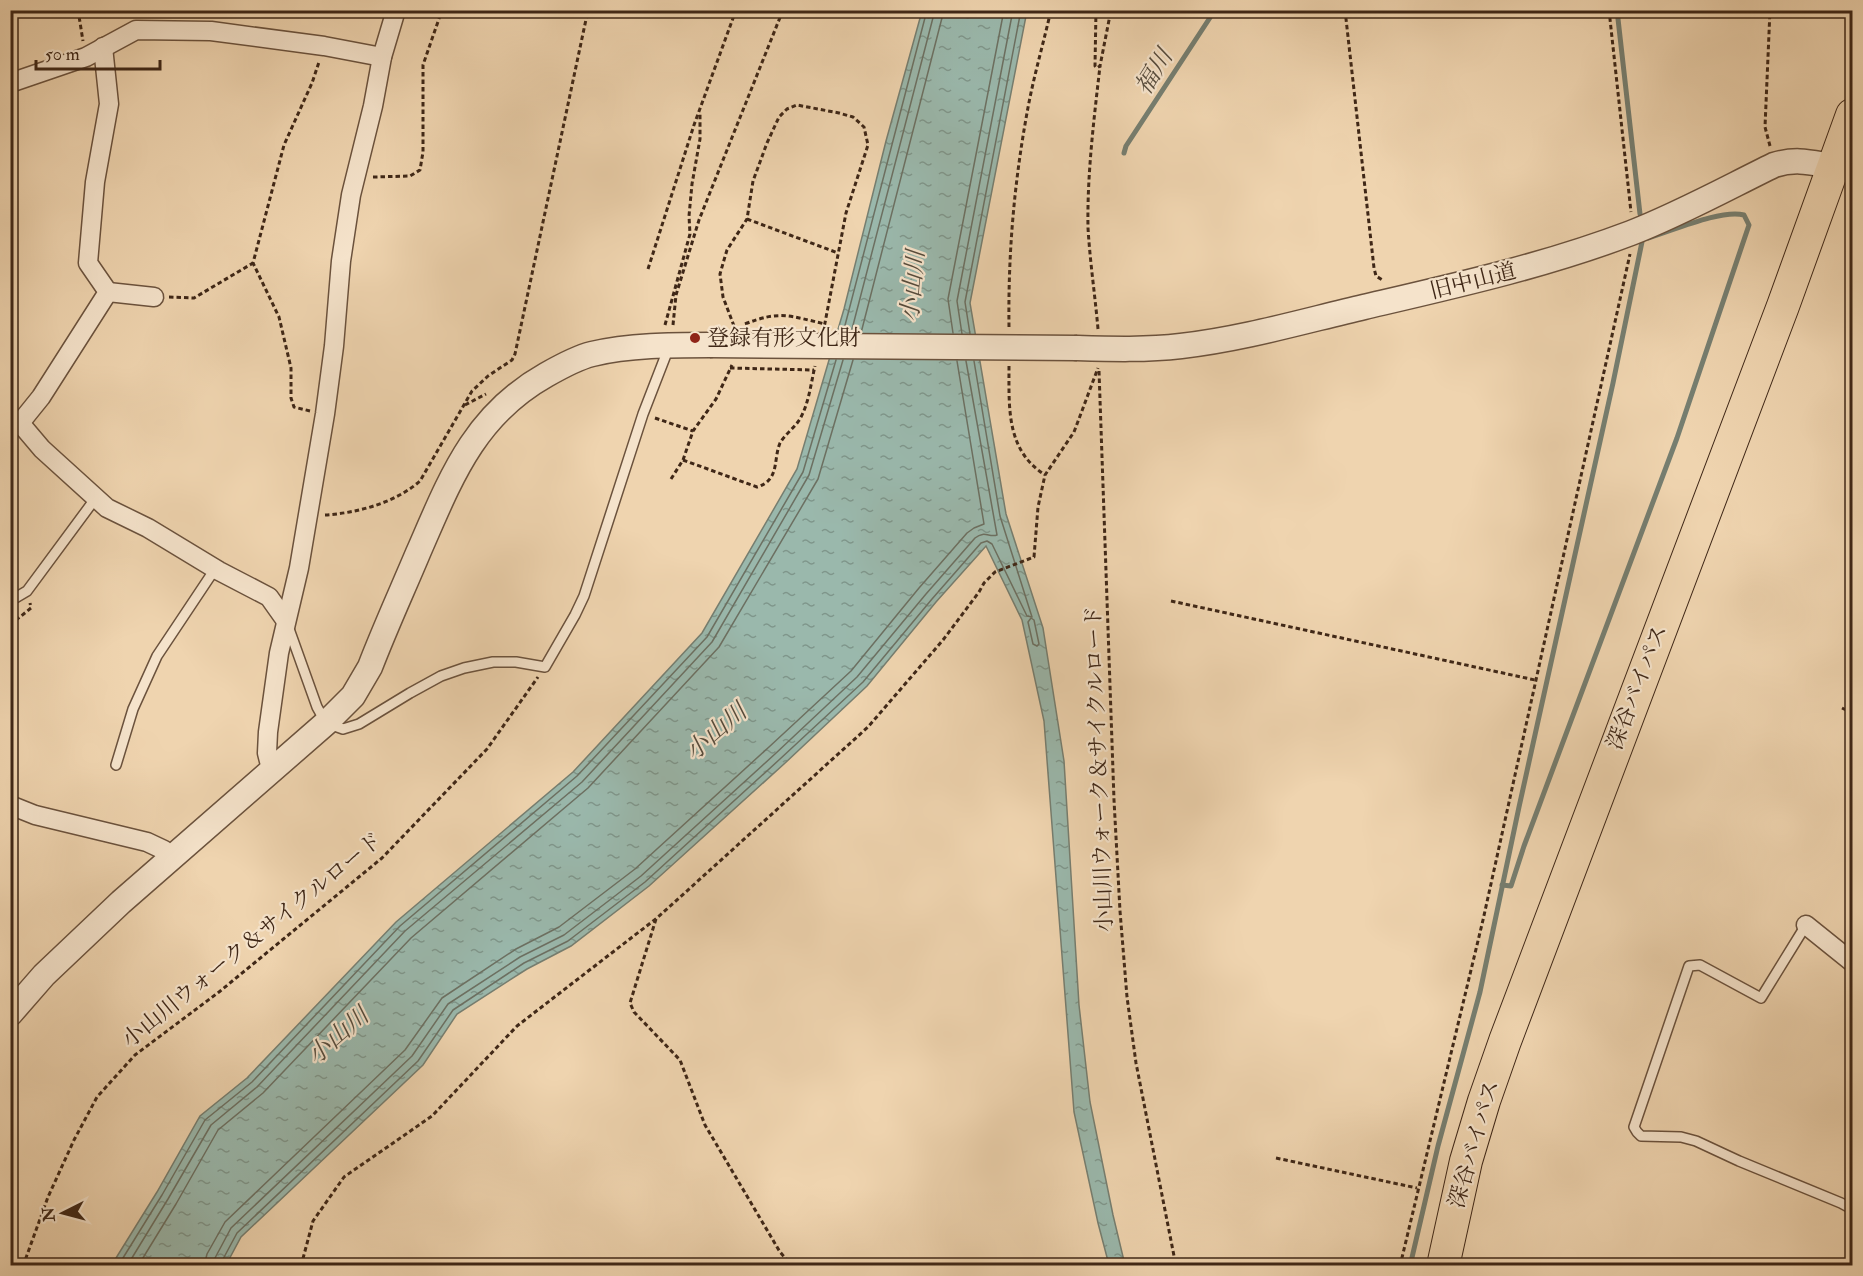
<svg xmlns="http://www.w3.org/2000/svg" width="1863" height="1276" viewBox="0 0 1863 1276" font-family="'IM FELL Double Pica','Noto Serif JP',serif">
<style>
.water{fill:url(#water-ripples);stroke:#767e70;stroke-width:1.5}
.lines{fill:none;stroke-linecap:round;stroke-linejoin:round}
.shore{stroke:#6c7062;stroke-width:1.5}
.stream{stroke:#767e70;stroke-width:5}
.service-casing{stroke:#6b523d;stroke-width:12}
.minor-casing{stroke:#6b523d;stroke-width:21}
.tertiary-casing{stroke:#6b523d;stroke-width:27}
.trunk-casing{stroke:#3f2717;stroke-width:34}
.path{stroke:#3f2717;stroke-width:3;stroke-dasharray:4.5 3;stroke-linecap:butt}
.service{stroke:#f5e3cb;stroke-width:9}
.minor{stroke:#f5e3cb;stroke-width:18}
.tertiary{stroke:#f5e3cb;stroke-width:24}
.trunk{stroke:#efd4af;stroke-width:32}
.tertiary-bridge-casing{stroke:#6b523d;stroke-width:27;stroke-linecap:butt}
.tertiary-bridge{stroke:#f5e3cb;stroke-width:24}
.poi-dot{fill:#8f2418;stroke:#f5e3cb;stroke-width:2}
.labels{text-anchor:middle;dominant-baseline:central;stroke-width:4.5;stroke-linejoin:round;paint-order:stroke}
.street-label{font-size:22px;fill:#3f2717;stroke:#f5e3cb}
.poi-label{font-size:22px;fill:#3f2717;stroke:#f5e3cb;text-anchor:start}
.water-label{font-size:24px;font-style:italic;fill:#564b3c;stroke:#f5e3cb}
</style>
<defs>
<pattern id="water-ripples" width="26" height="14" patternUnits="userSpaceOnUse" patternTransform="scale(1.5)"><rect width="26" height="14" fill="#9ab8ac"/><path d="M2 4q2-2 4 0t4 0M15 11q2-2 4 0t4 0" fill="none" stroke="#7f968b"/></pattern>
</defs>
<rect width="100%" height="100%" fill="#efd4af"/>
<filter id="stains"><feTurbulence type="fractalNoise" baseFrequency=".00333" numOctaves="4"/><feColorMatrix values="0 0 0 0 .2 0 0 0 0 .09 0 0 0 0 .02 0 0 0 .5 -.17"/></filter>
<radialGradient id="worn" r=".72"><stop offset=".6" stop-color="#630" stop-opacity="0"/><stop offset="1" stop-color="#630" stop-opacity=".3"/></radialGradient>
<polygon class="water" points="922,11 1027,11 970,303 1006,514 1043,628 1064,761 1079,1005 1090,1102 1113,1215 1125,1265 1109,1265 1098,1223 1074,1112 1044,721 1022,620 986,546 936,602 867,686 784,764 649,886 571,946 527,969 457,1014 423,1065 241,1237 226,1265 111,1266 157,1192 200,1116 247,1078 396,922 573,772 702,633 797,469 844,309 886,141"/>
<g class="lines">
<g class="shore">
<polyline points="843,333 927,10"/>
<polyline points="851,333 935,10"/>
<polyline points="861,333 944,10"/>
<polyline points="953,333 948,299 1004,10"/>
<polyline points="962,334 957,301 1013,10"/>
<polyline points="970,334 965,302 1021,10"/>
<polygon points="1031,618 1034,620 1039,644 1037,646 1033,644 1028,622"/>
<polyline points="118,1266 162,1195 205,1120 252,1082 400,926 577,776 707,637 803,472 836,360"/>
<polyline points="127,1266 168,1199 211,1125 257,1087 405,931 582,782 712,642 809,475 843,360"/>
<polyline points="138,1266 176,1204 218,1130 263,1093 411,938 588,788 719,647 818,479 853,360"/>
<polyline points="204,1266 207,1254 225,1222 405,1050 442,998 516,949 559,927 635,869 769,747 851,671 919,588 967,533 974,528 984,524 957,361"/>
<path d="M 214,1266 L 215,1258 L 231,1228 L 412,1056 L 448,1004 L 520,957 L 564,935 L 641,876 L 775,754 L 857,677 L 926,594 L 975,538 C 985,530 989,538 997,535 L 966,361"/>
<polyline points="221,1266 222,1261 237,1233 418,1061 453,1010 524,963 568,941 645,882 780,759 863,682 932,599 981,543 987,541 992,544 1027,616 1032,617 1000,516 974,361"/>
</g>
<g class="stream">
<polyline points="1617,10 1640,214"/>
<polyline points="1124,153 1126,146 1215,10"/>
<path d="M 1502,885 L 1511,886 L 1524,846 L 1677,438 L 1749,225 L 1744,215 C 1721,209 1672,231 1648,238"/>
<polyline points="1410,1266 1438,1146 1480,992 1519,807 1613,383 1643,237"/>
</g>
<g class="service-casing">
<g id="service">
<polyline points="10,601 27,591 95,499"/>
<polyline points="288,626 317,707 326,723 343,729 359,724 410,693 441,676 464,668 493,662 516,662 545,667 575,615 584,596 643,414 669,347"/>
<polyline points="116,765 133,709 157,656 215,569"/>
<polyline points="1806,925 1761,998 1700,965 1689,966 1634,1127 1637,1132 1641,1136 1681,1137 1696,1141 1739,1161 1841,1203 1852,1209"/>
</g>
</g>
<g class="minor-casing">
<g id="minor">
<polyline points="10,83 86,57 136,30 211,31 324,46 382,57"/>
<polyline points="108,292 154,297"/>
<polyline points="11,419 20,423 42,449 107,508 148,528 219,571 269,597 286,621"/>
<polyline points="20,423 41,397 108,292 88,263 95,182 109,104 103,47"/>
<polyline points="274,769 269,761 267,753 268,732 279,653 299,568 325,414 334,346 341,261 351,195 373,106 382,57 396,10"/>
<polyline points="10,805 35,815 147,842 164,850 170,857"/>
<polyline points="1806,925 1852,962"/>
</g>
</g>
<g class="tertiary-casing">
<g id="tertiary">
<path d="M 1077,348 C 1112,349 1147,350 1181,346 C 1243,339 1304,321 1364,307 C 1454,286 1544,266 1631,233 C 1680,214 1727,188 1774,165 C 1806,155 1824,169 1852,167"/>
<path d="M 10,1014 L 44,975 L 121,902 L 326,723 L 353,696 L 370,667 C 385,628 402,591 418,553 C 450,480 473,416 546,375 C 560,367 576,358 592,354 C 629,345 672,345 710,345"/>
</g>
</g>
<g class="trunk-casing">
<polyline id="trunk" points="1443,1266 1466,1161 1484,1101 1505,1041 1783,306 1852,115"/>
</g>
<g class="path">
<polyline points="78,10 83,41"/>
<polyline points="1096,10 1095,66 1097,68 1100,66 1111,10"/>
<polyline points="1345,10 1374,268 1376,276 1384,281"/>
<polyline points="1609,10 1631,212"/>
<polyline points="1770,146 1765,127 1770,10"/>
<polyline points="373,177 410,176 420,170 423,152 423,65 442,10"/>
<polyline points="747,219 838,253"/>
<polyline points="648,269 694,125 736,10"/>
<polyline points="169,297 194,298 253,263"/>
<path d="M 745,324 C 780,310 790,316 825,324"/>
<polyline points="665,325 690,234 689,216 692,184 700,139 700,114"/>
<polyline points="673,325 676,295 699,220 783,10"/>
<polyline points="734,326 723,297 720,274 724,260 727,250 747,219 753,181 767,143 779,117 787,109 797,105 839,113 853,117 864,127 868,145 846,213 824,328"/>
<path d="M 1009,327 C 1008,255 1014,184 1027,113 C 1033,79 1043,45 1051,10"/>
<path d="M 1098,329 C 1095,295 1090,262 1088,228 C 1087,174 1094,119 1100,66"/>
<path d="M 1009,366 C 1009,408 1006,450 1045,475"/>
<polyline points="730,368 814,370"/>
<polyline points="1099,371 1114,800 1120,911 1127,997 1136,1063 1176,1266"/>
<polyline points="465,405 486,394"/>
<polyline points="310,411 294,407 291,398 291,368 279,317 253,263 284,145 312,83 319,62"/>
<polyline points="655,418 693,431"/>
<path d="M 683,460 L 757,487 C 780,480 773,460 780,443 C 785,434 796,427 801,417 C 809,402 811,383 815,366"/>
<polyline points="671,479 683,460 693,431 716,399 732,365"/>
<path d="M 325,515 C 357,513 395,503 420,481 L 472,391 L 488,376 L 512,360 L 515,354 L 588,10"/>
<polyline points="1171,601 1535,680"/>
<polyline points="10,625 31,608 30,603"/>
<polyline points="1842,708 1852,713"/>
<polyline points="656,919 630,1003 634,1012 680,1060 705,1125 780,1252 792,1266"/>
<polyline points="1276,1158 1417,1188"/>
<polyline points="23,1266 48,1197 74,1140 97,1097 135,1055 219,992 382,858 487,749 538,677"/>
<polyline points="301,1266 313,1221 344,1177 432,1116 517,1026 657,918 868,727 943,640 979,592 984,583 995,572 1034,557 1038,507 1045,475 1074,432 1098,368"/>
<polyline points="1400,1266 1483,920 1630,254"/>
</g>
<use href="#service" class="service"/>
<use href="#minor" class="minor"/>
<use href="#tertiary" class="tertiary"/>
<use href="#trunk" class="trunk"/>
<g class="tertiary-bridge-casing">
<polyline id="tertiary-bridge" points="710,345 1077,348"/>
</g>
<use href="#tertiary-bridge" class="tertiary-bridge"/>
</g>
<circle class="poi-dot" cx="695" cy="338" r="6"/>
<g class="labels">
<g class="street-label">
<text transform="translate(1473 281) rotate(-14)">旧中山道</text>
<text transform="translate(1637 687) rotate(-69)">深谷バイパス</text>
<text transform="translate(1099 769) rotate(-92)">小山川ウォーク＆サイクルロード</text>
<text transform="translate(252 940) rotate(-39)">小山川ウォーク＆サイクルロード</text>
<text transform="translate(1474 1144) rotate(-74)">深谷バイパス</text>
</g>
<g class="poi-label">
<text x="707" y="338">登録有形文化財</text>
</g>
<g class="water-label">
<text transform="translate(1154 72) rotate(-58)">福川</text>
<text transform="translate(913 286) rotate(-85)">小山川</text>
<text transform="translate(716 732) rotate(-41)">小山川</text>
<text transform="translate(338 1036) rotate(-41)">小山川</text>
</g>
</g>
<rect width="1863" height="1276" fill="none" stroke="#efd4af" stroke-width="36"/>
<rect x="12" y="12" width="1839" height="1252" fill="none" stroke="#3f2717" stroke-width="3"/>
<rect x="18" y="18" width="1827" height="1240" fill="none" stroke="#3f2717" stroke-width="1.5"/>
<g transform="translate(63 1213) rotate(264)" stroke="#f5e3cb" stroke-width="4.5" paint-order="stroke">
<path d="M0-4.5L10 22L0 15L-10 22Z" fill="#3f2717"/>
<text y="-9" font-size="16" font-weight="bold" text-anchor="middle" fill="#3f2717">N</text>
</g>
<path d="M36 60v9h124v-9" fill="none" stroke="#3f2717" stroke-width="3"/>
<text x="45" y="60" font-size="18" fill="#3f2717" stroke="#f5e3cb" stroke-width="4.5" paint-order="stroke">50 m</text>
<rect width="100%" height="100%" filter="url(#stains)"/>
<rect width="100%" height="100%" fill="url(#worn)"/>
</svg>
